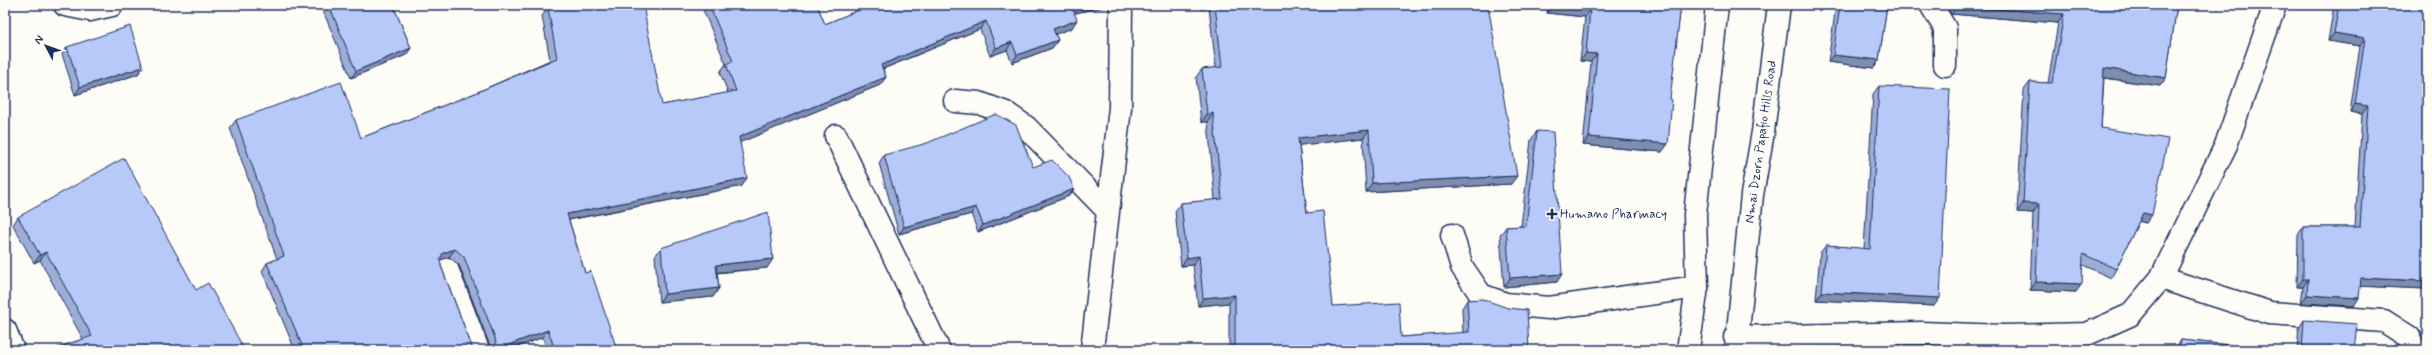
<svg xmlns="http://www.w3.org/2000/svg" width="2432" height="355" viewBox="0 0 2432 355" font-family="Mynerve,sans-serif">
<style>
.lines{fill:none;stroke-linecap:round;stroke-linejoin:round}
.lane-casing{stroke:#1b2f5e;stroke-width:25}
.street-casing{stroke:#1b2f5e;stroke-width:25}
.secondary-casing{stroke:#1b2f5e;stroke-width:25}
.lane{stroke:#fdfcf7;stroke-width:22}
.street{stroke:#fdfcf7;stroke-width:22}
.secondary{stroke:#fdfcf7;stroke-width:22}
.wall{fill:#9dadd6;stroke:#1b2f5e}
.shaded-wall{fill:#7f8dae;stroke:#1b2f5e}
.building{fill:#b6c9f9;stroke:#1b2f5e}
.poi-dot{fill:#1b2f5e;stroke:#fdfcf7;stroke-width:1.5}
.labels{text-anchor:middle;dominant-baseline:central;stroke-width:3.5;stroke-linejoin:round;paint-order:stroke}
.street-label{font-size:13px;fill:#1b2f5e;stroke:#fdfcf7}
.poi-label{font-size:13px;fill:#1b2f5e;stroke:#fdfcf7;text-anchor:start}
</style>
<rect width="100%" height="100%" fill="#fdfcf7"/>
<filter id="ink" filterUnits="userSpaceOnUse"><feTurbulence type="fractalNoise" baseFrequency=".025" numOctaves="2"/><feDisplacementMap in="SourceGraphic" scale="8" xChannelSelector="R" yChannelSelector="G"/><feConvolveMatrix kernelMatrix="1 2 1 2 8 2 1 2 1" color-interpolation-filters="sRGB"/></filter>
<g filter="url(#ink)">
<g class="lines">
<g class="lane-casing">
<g id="lane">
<polyline points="1931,5 1945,28 1945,65"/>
<polyline points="955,101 979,103 1006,113 1026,127 1107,210"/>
<polyline points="836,136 939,350"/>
<polyline points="1452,235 1462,267 1481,295 1506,304 1549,308 1697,287"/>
<polyline points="447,269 478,350"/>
<polyline points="5,330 13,350"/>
</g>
</g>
<g class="street-casing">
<g id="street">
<polyline points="65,5 90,10 112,5"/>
<polyline points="2161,278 2270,313 2384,321 2409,337 2415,350"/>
<polyline points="1735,337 1921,333 2004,336 2087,334 2130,315 2161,278 2226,145 2275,5"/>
<polyline points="1092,350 1120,108 1121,5"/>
</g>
</g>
<g class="secondary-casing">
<g id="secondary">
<polyline points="1688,350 1697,287 1695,215 1717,5"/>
<polyline points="1736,350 1752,195 1763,132 1779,5"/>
</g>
</g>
<use href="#lane" class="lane"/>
<use href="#street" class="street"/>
<use href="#secondary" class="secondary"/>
</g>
<g class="wall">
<polygon points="322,5 393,5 411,48 406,55 351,78 321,6"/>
<polygon points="701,5 817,5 825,24 871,5 1109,5 1108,6 1074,13 1072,28 1055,34 1058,40 1052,48 1012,63 1007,50 990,56 980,29 883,69 886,77 880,85 740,142 742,186 569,220 585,273 617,350 547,350 543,337 510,350 490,350 490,346 459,265 449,257 440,260 441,266 472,347 474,350 295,350 262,271 267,263 277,259 230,128 236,120 361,138 473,94 550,60 542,16 548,8 662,105 728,93 720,72 726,64"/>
<polygon points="1200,5 1488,5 1511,184 1366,192 1363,138 1299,145 1307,213 1333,306 1401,337 1463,333 1462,308 1467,300 1529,350 1229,350 1229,303 1198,306 1193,265 1181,266 1175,211 1181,203 1215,200 1208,122 1201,122 1196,77 1202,69 1216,68 1209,8 1201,9"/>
<polygon points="1548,5 1681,5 1662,152 1583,145 1591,62 1580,61 1585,17 1547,13"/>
<polygon points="1836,5 1887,5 1879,60 1874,68 1828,62"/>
<polygon points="1949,5 2177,5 2166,78 2160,86 2104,78 2101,128 2146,223 2139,221 2116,269 2111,278 2083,265 2076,292 2030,290 2033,213 2017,212 2024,90 2030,82 2048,83 2058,23 1951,14 1949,10"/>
<polygon points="2334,5 2427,5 2426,289 2360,286 2354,306 2301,303 2303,287 2297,287 2298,235 2303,227 2355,227 2362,114 2350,112 2360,46 2328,41"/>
<polygon points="67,47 143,67 138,74 75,95 62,54"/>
<polygon points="1879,86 1934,306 1816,300 1820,253 1826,245 1864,249 1873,94"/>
<polygon points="1537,131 1557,282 1504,287 1500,235 1506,227 1521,226 1531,140"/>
<polygon points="884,155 1033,167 1074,189 1069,196 978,232 971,214 899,234 879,163"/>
<polygon points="18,217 196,290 243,350 53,350 54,349 83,339 40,260 34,263 13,225"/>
<polygon points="661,248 767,268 717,273 719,288 713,297 659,302 655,256"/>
<polygon points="2304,320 2354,350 2297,350 2299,328"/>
<polygon points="2181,340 2277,350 2175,350 2176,347"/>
</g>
<g class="shaded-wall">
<polygon points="1081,5 1109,5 1108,6 1067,15 1072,7"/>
<polygon points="1203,5 1211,5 1209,8 1201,9"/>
<polygon points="1552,5 1590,9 1585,17 1547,13"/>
<polygon points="1957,6 2064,14 2058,23 1951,14"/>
<polygon points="1077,20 1072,28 1048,37 1053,29"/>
<polygon points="986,21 980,29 875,72 881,65"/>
<polygon points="2334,33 2365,38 2360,46 2328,41"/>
<polygon points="1058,40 1052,48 1012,63 1017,55"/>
<polygon points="1012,42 1007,50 990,56 996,48"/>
<polygon points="411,48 406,55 351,78 356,71"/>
<polygon points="1586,53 1597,54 1591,62 1580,61"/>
<polygon points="1833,55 1879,60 1874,68 1828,62"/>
<polygon points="143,67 138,74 75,95 80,87"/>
<polygon points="2104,68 2166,78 2160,86 2099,77"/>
<polygon points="886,77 880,85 734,145 739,137"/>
<polygon points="2355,104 2368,106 2362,114 2350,112"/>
<polygon points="1213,113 1208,122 1201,122 1207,114"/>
<polygon points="1369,130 1363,138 1293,146 1298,138"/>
<polygon points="1589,137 1668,144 1662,152 1583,145"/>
<polygon points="1517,176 1511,184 1366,192 1372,183"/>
<polygon points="747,178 742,186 562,221 567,214"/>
<polygon points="1074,189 1069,196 978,232 983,225"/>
<polygon points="2023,203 2039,204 2033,213 2017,212"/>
<polygon points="976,207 971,214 899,234 904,227"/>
<polygon points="2143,213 2152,215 2146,223 2137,221"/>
<polygon points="455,249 449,257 438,261 443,253"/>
<polygon points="46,252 40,260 34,263 40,255"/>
<polygon points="1199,256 1193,265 1181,266 1187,258"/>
<polygon points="773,259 767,268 710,273 716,265"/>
<polygon points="1562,274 1557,282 1504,287 1510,278"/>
<polygon points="2361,278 2427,281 2427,288 2426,289 2355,286"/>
<polygon points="2303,279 2308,279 2303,287 2297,287"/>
<polygon points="2036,282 2082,284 2076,292 2030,290"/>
<polygon points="719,288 713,297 659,302 665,294"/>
<polygon points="1822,292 1940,298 1934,306 1816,300"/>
<polygon points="1235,295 1229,303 1198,306 1203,298"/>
<polygon points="2307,295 2359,298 2354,306 2301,303"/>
<polygon points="548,330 543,337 510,350 495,350"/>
</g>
<g class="building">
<polygon points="329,5 393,5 411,48 356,71"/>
<polygon points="563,5 643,5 662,105 736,91 726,64 733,61 709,5 817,5 825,24 871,5 1081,5 1072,7 1077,20 1053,29 1058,40 1017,55 1012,42 996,48 986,21 881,65 886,77 739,137 747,178 567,214 585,273 591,271 617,350 555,350 548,330 495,350 493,350 496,345 495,338 464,257 455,249 443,253 440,259 441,266 472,347 474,350 304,350 267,263 284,256 236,120 341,82 361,138 473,94 557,58 548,8"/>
<polygon points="1215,5 1488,5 1517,176 1372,183 1369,130 1298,138 1307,213 1323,211 1333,306 1399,302 1401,337 1469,332 1467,300 1482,299 1508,308 1527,310 1529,350 1235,350 1235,295 1203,298 1199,256 1187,258 1181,203 1222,199 1213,113 1207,114 1202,69 1222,67"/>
<polygon points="1552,5 1681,5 1670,99 1672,100 1668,144 1589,137 1597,54 1586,53 1590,9"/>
<polygon points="1840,5 1887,5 1879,60 1833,55"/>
<polygon points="1956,5 2177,5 2166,78 2104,68 2101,128 2168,139 2152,215 2143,213 2116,269 2083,254 2082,284 2036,282 2039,204 2023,203 2030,82 2052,83 2064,14 1957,6"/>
<polygon points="2339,5 2427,5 2427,281 2361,278 2359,298 2307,295 2308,279 2303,279 2303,227 2360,227 2368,106 2355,104 2365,38 2334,33"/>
<polygon points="130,26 143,67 80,87 67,47"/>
<polygon points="1879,86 1950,89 1940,298 1822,292 1826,245 1870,249"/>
<polygon points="996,114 1016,125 1033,167 1052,160 1069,177 1074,189 983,225 976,207 904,227 884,155 927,143"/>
<polygon points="1537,131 1553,132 1562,274 1510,278 1506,227 1526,226"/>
<polygon points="124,158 196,290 208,283 244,349 241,350 54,350 54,349 92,336 46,252 40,255 18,217"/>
<polygon points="768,212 773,259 716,265 719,288 665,294 661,248"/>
<polygon points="2304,320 2357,324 2354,350 2302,350"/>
<polygon points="2181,340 2277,350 2179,350"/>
</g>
</g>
<path class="poi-dot" d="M1550 208h4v4h4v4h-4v4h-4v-4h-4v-4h4z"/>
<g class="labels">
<g class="street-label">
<text transform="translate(1761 142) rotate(-82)">Nmai Dzorn Papafio Hills Road</text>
</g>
<g class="poi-label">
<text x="1560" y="214">Humano Pharmacy</text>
</g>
</g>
<rect width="2432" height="355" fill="none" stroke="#fdfcf7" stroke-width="20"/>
<rect x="10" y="10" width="2412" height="335" fill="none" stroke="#1b2f5e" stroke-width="1.5" filter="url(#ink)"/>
<g transform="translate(46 46) rotate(311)" stroke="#fdfcf7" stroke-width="3" paint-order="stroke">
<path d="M0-3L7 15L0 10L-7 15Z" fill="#1b2f5e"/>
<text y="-6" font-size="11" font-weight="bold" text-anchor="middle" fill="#1b2f5e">N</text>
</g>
</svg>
